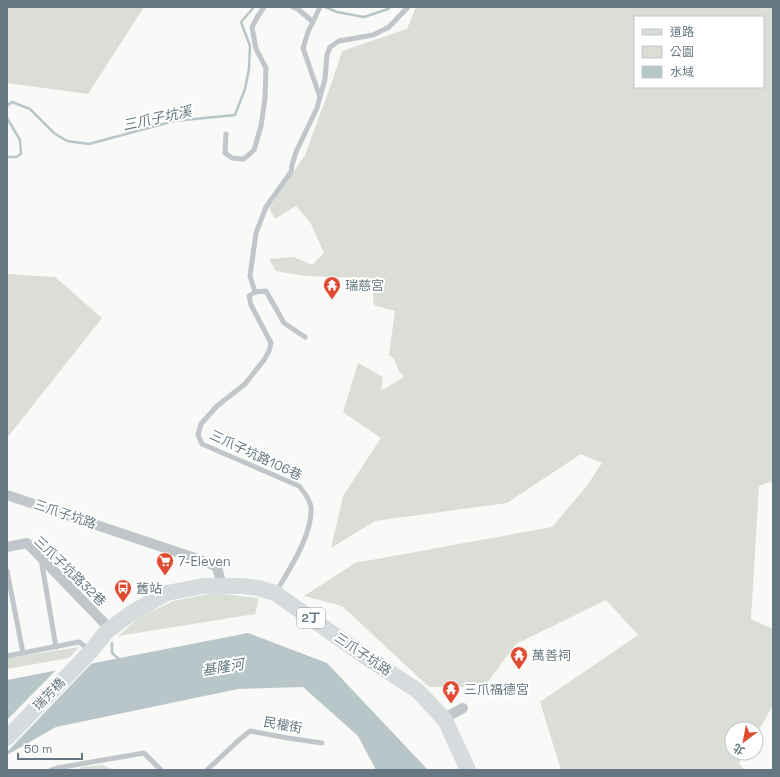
<svg xmlns="http://www.w3.org/2000/svg" width="780" height="777" viewBox="0 0 780 777" font-family="'Space Grotesk','Noto Sans TC',sans-serif">
<style>
.green{fill:#daded6;fill-rule:evenodd}
.water{fill:#b8c6c9}
.pier{fill:#f9f9f7}
.lines{fill:none;stroke-linecap:round;stroke-linejoin:round}
.stream{stroke:#b8c6c9;stroke-width:2.5}
.service{stroke:#c0c6c9;stroke-width:5}
.minor{stroke:#c0c6c9;stroke-width:10}
.primary{stroke:#d6dbde;stroke-width:16}
.labels{text-anchor:middle;dominant-baseline:central;stroke-width:4;stroke-linejoin:round;paint-order:stroke}
.shield{fill:#fff;stroke:#93a0a7;stroke-width:1}
.shield-label{font-size:12px;font-weight:bold;fill:#657881}
.poi-label{font-size:13px;fill:#657881;stroke:#fff;text-anchor:start}
.street-label{font-size:13px;fill:#657881;stroke:#fff}
.water-label{font-size:14px;font-style:italic;fill:#60767c;stroke:#fff}
</style>
<rect width="100%" height="100%" fill="#f9f9f7"/>
<g class="green">
<polygon points="7,7 144,7 88,94 7,83"/>
<path d="M 416,7 L 773,7 L 773,481 L 759,486 L 751,619 L 773,629 L 773,705 L 756,735 L 756,729 L 732,729 L 732,753 L 745,753 L 739,763 L 744,770 L 561,770 L 540,702 L 638,635 L 606,600 L 516,644 L 484,687 L 429,687 L 342,606 L 304,596 L 355,563 L 552,527 L 586,487 L 602,463 L 581,454 L 507,503 L 375,521 L 331,548 L 343,496 L 381,438 L 343,412 L 358,363 L 383,377 L 381,391 L 404,377 L 399,371 L 394,359 L 389,355 L 395,311 L 374,305 L 371,278 L 305,276 L 276,271 L 269,259 L 294,257 L 312,265 L 324,253 L 310,222 L 296,206 L 275,219 L 269,208 L 305,155 L 333,79 L 342,51 L 407,29 ZM 635,17 L 763,17 L 763,87 L 635,87 Z"/>
<polygon points="7,274 55,277 102,318 7,438"/>
<polygon points="214,593 259,598 255,614 118,636 140,617 173,601"/>
<polygon points="79,647 69,658 7,669 7,658"/>
<polygon points="103,765 113,770 78,770 81,767"/>
</g>
<polygon class="water" points="248,633 327,663 428,770 376,770 358,736 303,687 238,689 56,727 7,755 7,680"/>
<polygon class="pier" points="94,661 7,752 7,720 58,668"/>
<g class="lines">
<g class="stream">
<polyline points="325,7 337,12 364,17 388,9 390,7"/>
<polyline points="7,106 12,102 30,109 54,133 67,141 89,144 174,121 235,115 245,89 249,69 250,46 241,22 254,7"/>
<polyline points="7,118 20,140 21,154 16,157 7,157"/>
<polyline points="112,643 112,653 120,660"/>
</g>
<g class="service">
<polyline points="293,7 298,9 313,22"/>
<polyline points="320,97 303,48 308,32 320,7"/>
<polyline points="226,134 225,153 232,158 244,159 254,150 261,126 265,98 266,68 256,49 252,27 258,16 264,7"/>
<polyline points="255,292 250,276 256,233 266,207 291,172 292,165 296,152 317,108 325,79 327,55 330,47 339,41 373,35 389,27 408,7"/>
<polyline points="41,559 56,647"/>
<polyline points="7,571 23,653"/>
<path d="M 276,592 C 289,570 313,534 311,507 C 310,499 304,492 299,486 L 202,444 L 198,435 L 201,424 L 217,406 L 245,384 L 264,360 L 269,351 L 271,343 L 251,305 L 249,296 L 255,292 L 266,291 L 284,323 L 305,337"/>
<polyline points="7,656 79,642 90,650"/>
<polyline points="51,770 57,768 144,753 161,770"/>
<polyline points="207,770 239,740 250,731 288,738 322,743"/>
</g>
<g class="minor">
<polyline points="7,495 201,560 217,567 222,586"/>
<polyline points="7,547 27,543 110,629"/>
<polyline points="443,719 463,708"/>
</g>
<polyline class="primary" points="7,738 91,651 107,631 133,612 167,593 203,586 242,586 258,588 275,593 363,655 418,691 445,720 468,770"/>
</g>
<defs>
<g id="temple-pin" transform="scale(0.9)"><path d="M0 17L-7.5 6A9.5 9.5 0 1 1 7.5 6Z" fill="#e04a31" stroke="#fff"/><path d="M0-6L5-2H3V0L6.5 2.5H4V6H1.5V3h-3V6H-4V2.5H-6.5L-3 0V-2H-5Z" fill="#fff"/></g>
<g id="supermarket-pin" transform="scale(0.9)"><path d="M0 17L-7.5 6A9.5 9.5 0 1 1 7.5 6Z" fill="#e04a31" stroke="#fff"/><path d="M-6-5.5h2.5l.6 2H6L4.5 2H-2.5L-4.4-4H-6ZM-1.5 3.2a1.3 1.3 0 1 0 .1 0ZM3 3.2a1.3 1.3 0 1 0 .1 0Z" fill="#fff"/></g>
<g id="bus-pin" transform="scale(0.9)"><path d="M0 17L-7.5 6A9.5 9.5 0 1 1 7.5 6Z" fill="#e04a31" stroke="#fff"/><path d="M-5-6H5V4H4V6H2V4H-2V6H-4V4H-5ZM-3.5-4V0h7V-4ZM-3.5 1.2v1.5H-2V1.2ZM2 1.2v1.5H3.5V1.2Z" fill="#fff"/></g>
</defs>
<g fill-rule="evenodd">
<use href="#temple-pin" x="332" y="285"/>
<use href="#supermarket-pin" x="165" y="561"/>
<use href="#bus-pin" x="123" y="588"/>
<use href="#temple-pin" x="519" y="655"/>
<use href="#temple-pin" x="451" y="689"/>
</g>
<g class="labels">
<rect class="shield" x="297" y="608" width="28" height="20" rx="3"/>
<g class="shield-label">
<text x="311" y="618">2丁</text>
</g>
<g class="poi-label">
<text x="345" y="285">瑞慈宮</text>
<text x="178" y="561">7-Eleven</text>
<text x="136" y="588">舊站</text>
<text x="532" y="655">萬善祠</text>
<text x="464" y="689">三爪福德宮</text>
</g>
<g class="street-label">
<text transform="translate(256 455) rotate(25)">三爪子坑路106巷</text>
<text transform="translate(65 514) rotate(19)">三爪子坑路</text>
<text transform="translate(70 571) rotate(44)">三爪子坑路32巷</text>
<text transform="translate(363 654) rotate(34)">三爪子坑路</text>
<text transform="translate(49 694) rotate(-46)">瑞芳橋</text>
<text transform="translate(283 725) rotate(10)">民權街</text>
</g>
<g class="water-label">
<text transform="translate(157 118) rotate(-12)">三爪子坑溪</text>
<text transform="translate(223 667) rotate(-9)">基隆河</text>
</g>
</g>
<rect width="780" height="777" fill="none" stroke="#657881" stroke-width="16"/>
<rect x="634" y="16" width="130" height="72" fill="#ffffff" stroke="#c1c9cd"/>
<rect x="642" y="29" width="20" height="6" fill="#d6dbde" stroke="#c1c9cd"/>
<text x="670" y="36" font-size="12" fill="#657881">道路</text>
<rect x="642" y="46" width="20" height="12" fill="#daded6" stroke="#c1c9cd"/>
<text x="670" y="56" font-size="12" fill="#657881">公園</text>
<rect x="642" y="66" width="20" height="12" fill="#b8c6c9" stroke="#c1c9cd"/>
<text x="670" y="76" font-size="12" fill="#657881">水域</text>
<g transform="translate(744 741) rotate(212)"><circle r="19" fill="#ffffff" stroke="#c1c9cd"/>
<path d="M0-3L7 15L0 10L-7 15Z" fill="#e04a31"/>
<text y="-6" font-size="11" font-weight="bold" text-anchor="middle" fill="#657881">北</text>
</g>
<path d="M18 753v6h64v-6" fill="none" stroke="#657881" stroke-width="2"/>
<text x="24" y="753" font-size="12" fill="#657881" stroke="#ffffff" stroke-width="3" paint-order="stroke">50 m</text>
</svg>
